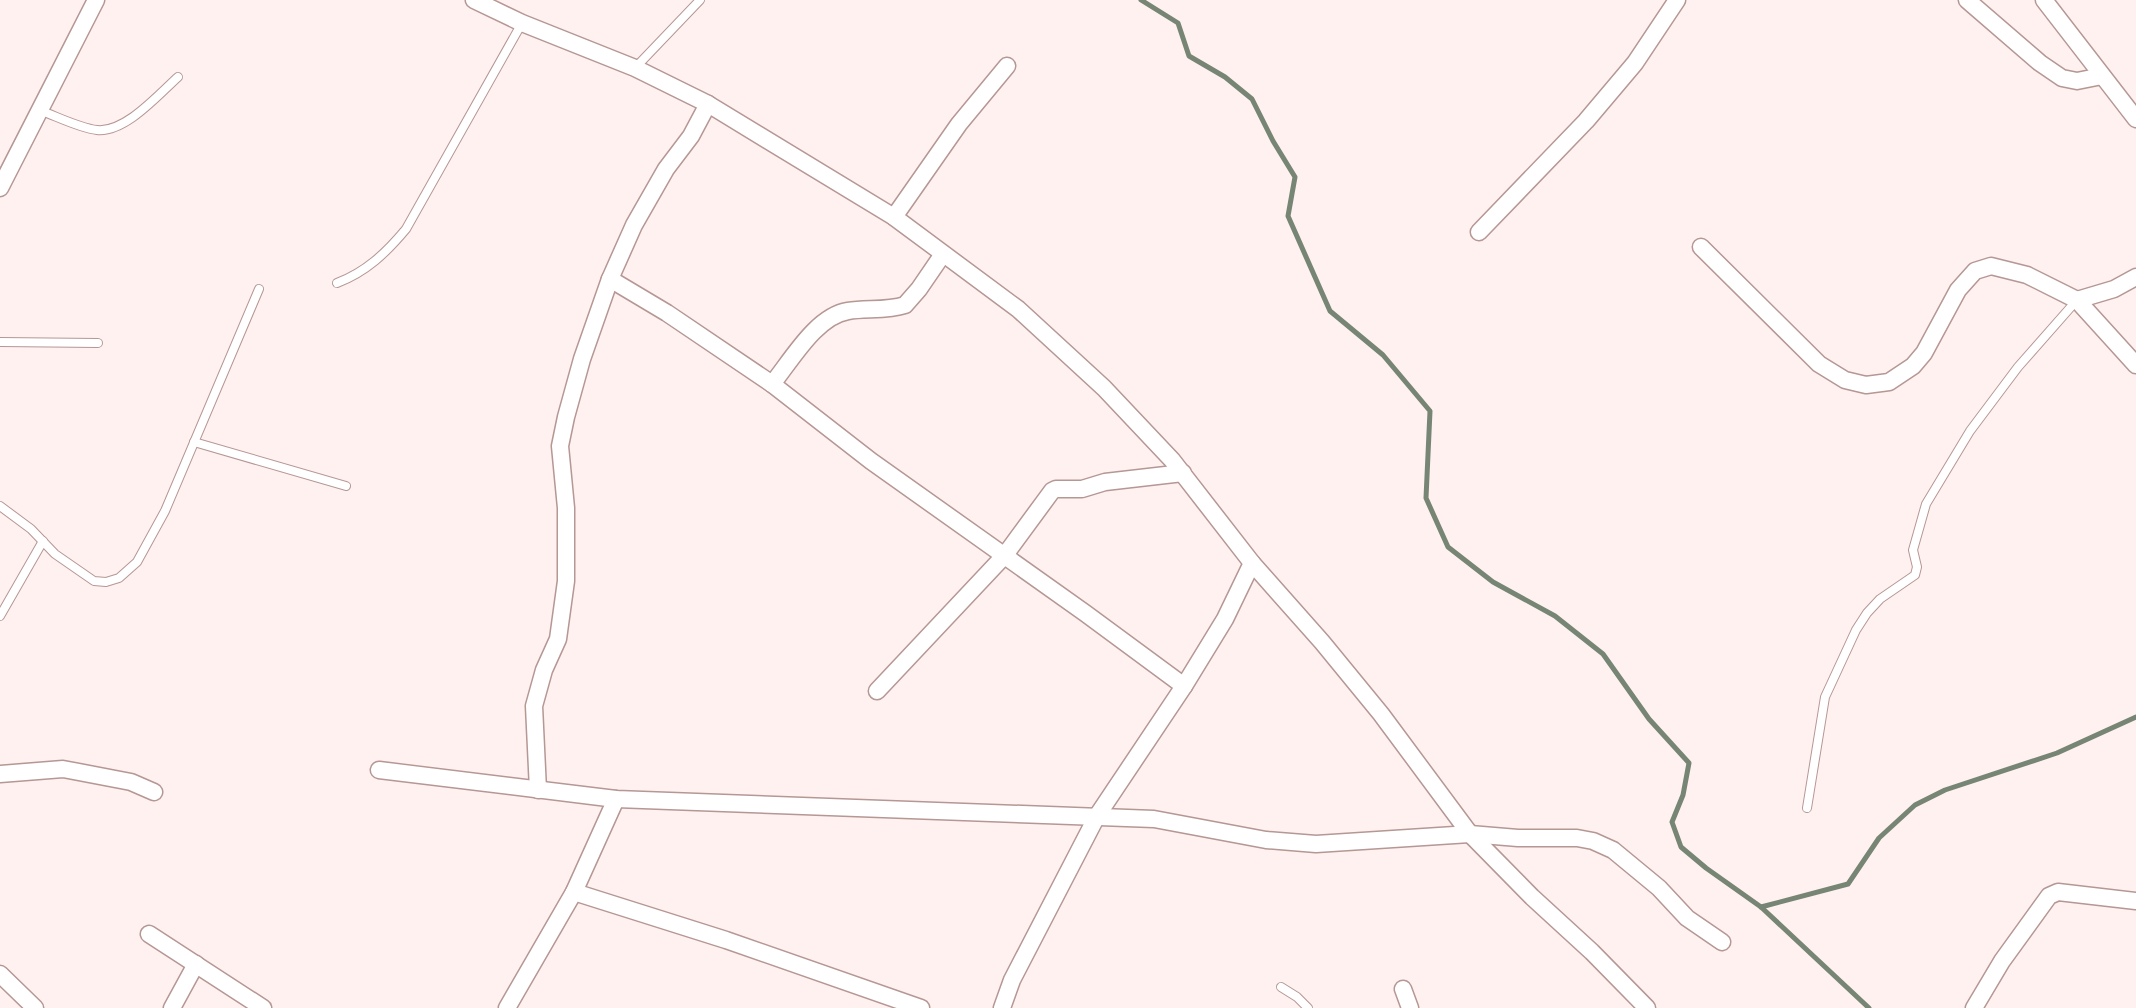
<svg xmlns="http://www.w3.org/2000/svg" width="2136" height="1008" viewBox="0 0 2136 1008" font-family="'IBM Plex Sans',sans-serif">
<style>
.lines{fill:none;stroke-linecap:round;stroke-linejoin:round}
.stream{stroke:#778575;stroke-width:5}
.service-casing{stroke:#b59794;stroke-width:10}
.minor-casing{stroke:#b59794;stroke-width:19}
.service{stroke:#fff;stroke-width:8}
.minor{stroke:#fff;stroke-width:16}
</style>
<rect width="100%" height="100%" fill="#fef1f0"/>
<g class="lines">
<g class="stream">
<polyline points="1141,0 1178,23 1189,56 1225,77 1252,99 1273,141 1295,177 1288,216 1330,311 1383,355 1430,411 1426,498 1448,547 1493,582 1555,616 1603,654 1649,719 1689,763 1683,795 1672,822 1681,847 1706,868 1761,907 1869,1008"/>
<polyline points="1761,907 1848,884 1879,838 1915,805 1945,790 2057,753 2136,717"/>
</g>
<g class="service-casing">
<g id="service">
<polyline points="635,68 700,0"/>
<path d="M 39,110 C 56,116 79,128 97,130 C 125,133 158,95 178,77"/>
<path d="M 337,283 C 366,272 386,253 406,229 L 522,23"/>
<polyline points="0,342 98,343"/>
<polyline points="194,442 346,486"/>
<polyline points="0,506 31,529 55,554 94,581 106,582 119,578 137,562 165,511 259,289"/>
<polyline points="0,616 43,541"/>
<polyline points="1807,808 1825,697 1856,630 1867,613 1880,599 1915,575 1917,567 1913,550 1926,504 1970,431 2018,367 2077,300"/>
<polyline points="1281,987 1297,997 1308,1008"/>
</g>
</g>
<g class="minor-casing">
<g id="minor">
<polyline points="474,0 522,23 635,68 708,104 894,217 1018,309 1104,388 1172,460 1252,563 1225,619 1184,686 1097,816 1012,980 1002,1008"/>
<polyline points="1967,0 2040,63 2062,78 2077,81 2102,76"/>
<polyline points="2044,0 2136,119"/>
<polyline points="0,188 96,0"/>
<polyline points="894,217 959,124 1007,66"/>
<polyline points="1479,232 1586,121 1635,63 1677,0"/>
<polyline points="1701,247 1819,364 1845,380 1866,385 1889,382 1913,366 1924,353 1958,290 1975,271 1991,266 2027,275 2077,300 2136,365"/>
<polyline points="610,279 667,313 772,384 871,461 1085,613 1184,686"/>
<polyline points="2077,300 2114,289 2136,277"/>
<path d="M 772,384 C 791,361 816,316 848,311 C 866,308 887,311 905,305 L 919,289 L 943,254"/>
<polyline points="1252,563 1322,642 1381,714 1470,834 1532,897 1592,952 1647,1008"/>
<polyline points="877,691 1005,555 1052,491 1056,489 1082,489 1105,482 1183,473"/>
<polyline points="379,770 616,799 1154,819 1266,840 1316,844 1470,834 1518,838 1577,838 1593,841 1613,850 1659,888 1687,918 1722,942"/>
<polyline points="0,774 63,769 131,782 154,792"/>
<polyline points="538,790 534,706 544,670 558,639 566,581 566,508 560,446 566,417 582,359 610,279 634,225 666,169 691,136 708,104"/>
<polyline points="574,892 726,940 921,1008"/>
<polyline points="149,934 263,1008"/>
<polyline points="0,974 35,1008"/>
<polyline points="1403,989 1410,1008"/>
<polyline points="172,1008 196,964"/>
<polyline points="507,1008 574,892 616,799"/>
<polyline points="1974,1008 2002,961 2049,896 2058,892 2136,901"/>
</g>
</g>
<use href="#service" class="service"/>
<use href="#minor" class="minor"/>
</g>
</svg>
